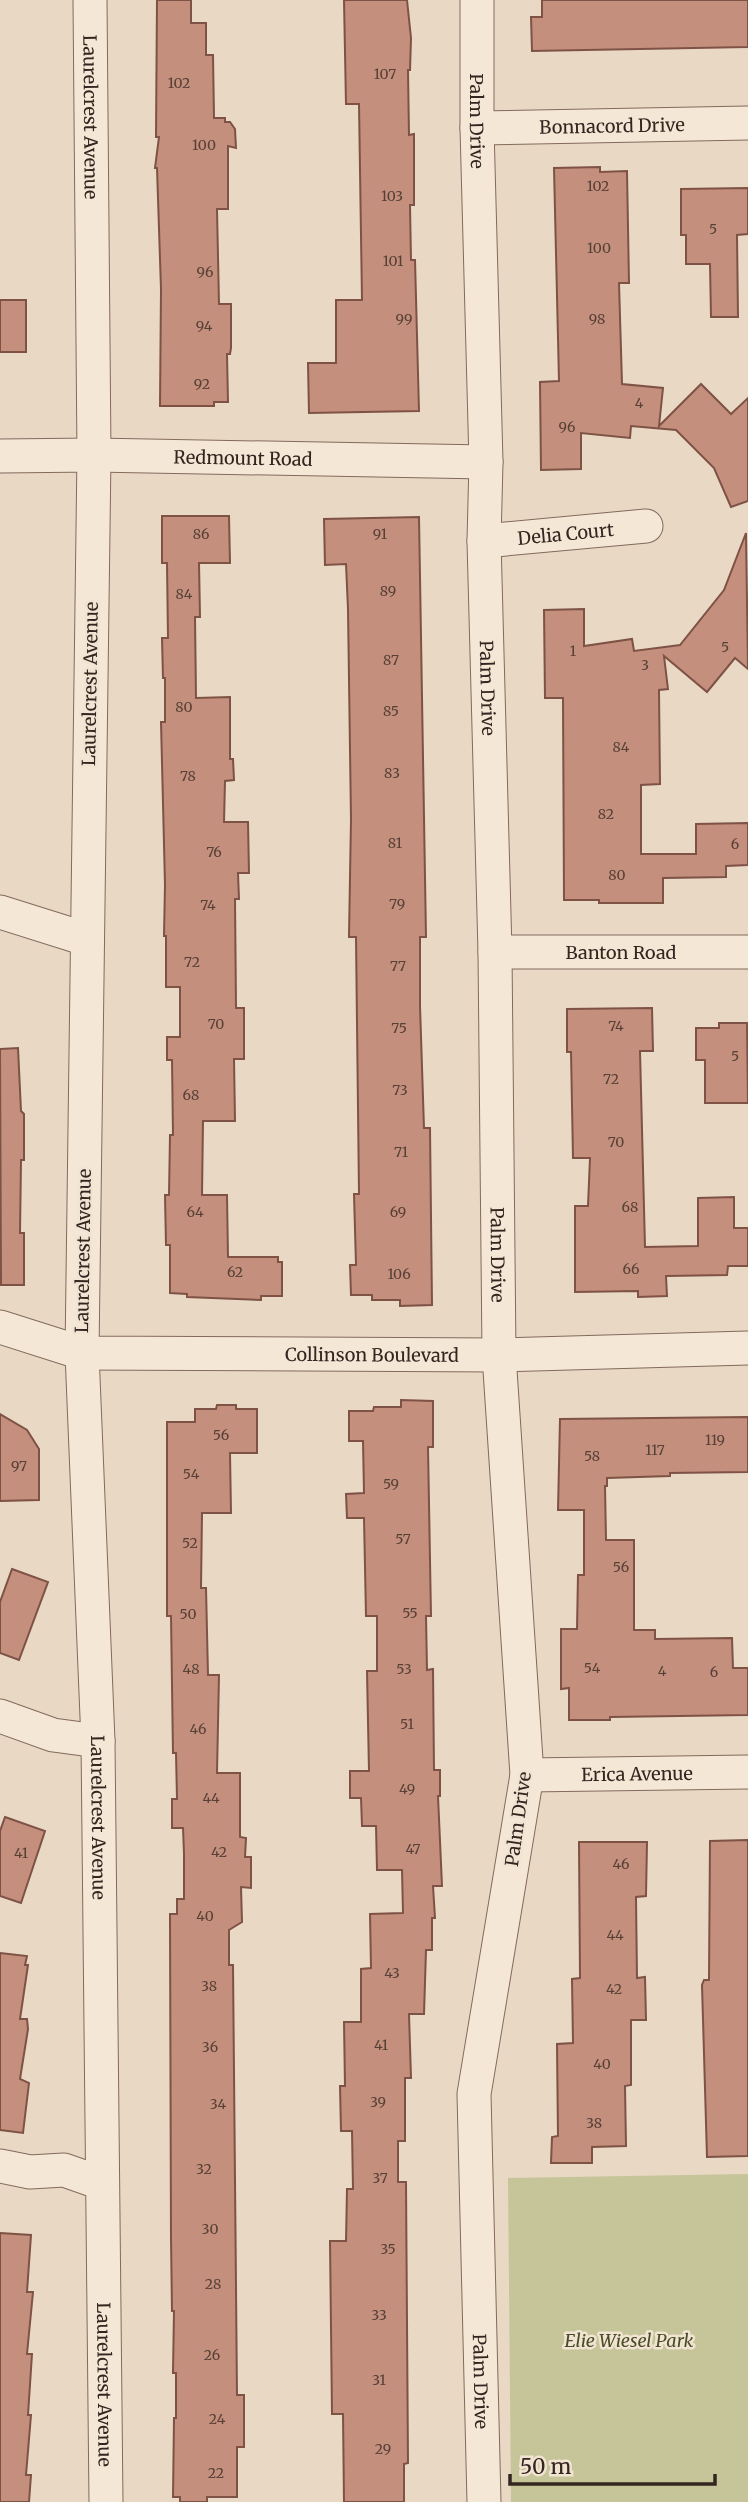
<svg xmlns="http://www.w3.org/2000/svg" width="748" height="2502" viewBox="0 0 748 2502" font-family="Merriweather,serif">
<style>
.green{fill:#c6c499}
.building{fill:#c48f7d;stroke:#7e5245;stroke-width:2}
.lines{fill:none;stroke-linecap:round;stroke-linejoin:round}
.street-casing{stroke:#826a5c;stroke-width:35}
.street{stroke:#f5e7d6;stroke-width:33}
.labels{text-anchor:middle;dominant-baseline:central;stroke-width:5;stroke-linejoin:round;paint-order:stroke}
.number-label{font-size:14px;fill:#574036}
.street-label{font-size:18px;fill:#33251f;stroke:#f1e4d3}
.park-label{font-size:18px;font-style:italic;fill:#4a4e27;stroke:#f1e4d3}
</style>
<rect width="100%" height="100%" fill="#e9d8c4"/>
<polygon class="green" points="748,2174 748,2502 511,2502 508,2178"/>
<g class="building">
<polygon points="157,0 191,0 191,23 206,23 206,55 213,55 214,118 225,118 225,122 230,122 235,129 236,148 228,146 228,209 217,209 219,304 231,304 231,348 230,354 227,354 228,402 214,402 214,406 160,406 161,289 157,168 155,168 159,137 156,137"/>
<polygon points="344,0 407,0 411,38 410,70 408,70 409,135 414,134 414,205 410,205 411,260 415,260 419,411 309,413 308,363 336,363 336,300 362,300 359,104 346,104"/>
<polygon points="542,0 748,0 748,47 532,51 531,17 542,17"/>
<polygon points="600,167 600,172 627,171 629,283 619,283 622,384 663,388 659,426 701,384 731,414 748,398 748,501 731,507 714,468 676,430 631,426 630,438 581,433 581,469 541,470 540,382 559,381 554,168"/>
<polygon points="748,188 748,234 737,235 738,317 711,317 710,264 686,264 686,235 681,235 681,189"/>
<rect x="0" y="300" width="26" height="52"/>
<polygon points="162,516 229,516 230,563 199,563 200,617 195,617 196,698 230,697 230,759 233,759 234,780 225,781 224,822 248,822 249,873 238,873 239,899 235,899 236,1008 244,1008 244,1059 234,1059 235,1121 203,1121 202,1195 227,1195 228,1257 278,1257 278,1262 282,1262 282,1296 261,1296 261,1300 187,1297 187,1294 170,1293 170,1245 166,1245 165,1195 169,1195 170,1135 173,1135 172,1060 167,1060 167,1037 180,1037 180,987 166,987 166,936 164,936 165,885 161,722 165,722 165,678 163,678 162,638 168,638 167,563 162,563"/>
<polygon points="419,517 426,937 420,937 420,1006 424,1128 430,1128 432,1305 400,1306 400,1300 372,1300 372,1295 351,1295 350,1265 356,1265 354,1194 359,1194 356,937 349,937 351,819 348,609 346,564 325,565 324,519"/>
<polygon points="746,533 748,669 735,658 707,692 664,656 668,689 659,690 660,784 641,785 641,854 696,854 696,824 748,823 748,865 726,866 726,877 663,878 663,903 599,903 599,900 564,900 563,698 545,698 544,610 584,609 584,646 632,639 634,651 680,645 724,590"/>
<polygon points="652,1008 653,1051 640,1051 645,1247 698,1246 698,1198 734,1197 734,1228 748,1228 748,1266 728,1266 727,1275 666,1276 667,1296 638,1297 638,1291 575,1292 575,1206 588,1206 590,1158 573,1158 571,1052 567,1052 567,1009"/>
<polygon points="719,1023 747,1023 748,1103 705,1103 705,1060 696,1060 696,1028 719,1028"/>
<polygon points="18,1048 21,1111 24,1114 24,1160 21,1160 20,1233 24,1233 24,1285 1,1285 0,1049"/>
<polygon points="401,1400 433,1401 433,1447 428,1447 431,1616 426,1616 427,1670 433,1669 434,1770 440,1770 440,1796 438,1796 442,1886 433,1886 435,1918 432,1918 432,1950 426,1950 424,2014 409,2014 411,2078 405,2078 405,2141 398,2141 398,2182 406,2182 408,2463 404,2464 404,2502 344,2502 343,2414 332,2414 330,2241 346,2241 347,2189 353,2189 352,2131 341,2131 340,2086 345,2086 344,2022 361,2022 361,1969 371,1968 370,1914 403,1913 402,1870 377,1870 376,1826 362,1826 361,1798 350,1798 350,1771 369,1771 367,1671 377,1671 377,1616 366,1616 364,1518 347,1518 346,1494 364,1493 363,1441 349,1441 349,1411 373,1411 374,1407 401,1407"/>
<polygon points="217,1405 236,1405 236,1409 257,1409 257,1453 230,1453 231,1513 202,1513 201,1588 206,1588 208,1675 219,1675 217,1773 240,1773 240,1837 246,1838 245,1857 251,1857 251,1888 241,1887 242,1922 229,1930 229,1965 233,1965 237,2395 244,2395 244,2447 237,2447 237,2497 207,2497 207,2502 180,2502 180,2497 173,2497 174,2418 176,2418 176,2373 173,2373 174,2311 172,2311 171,2238 170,1914 177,1914 177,1899 184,1899 184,1854 183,1828 172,1828 172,1799 177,1799 176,1753 173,1753 171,1616 167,1616 167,1422 195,1422 195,1409 216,1409"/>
<polygon points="0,1414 27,1430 39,1449 39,1500 0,1501"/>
<polygon points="748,1417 748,1472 670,1473 670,1476 607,1478 607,1486 605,1486 606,1540 634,1540 634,1630 655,1630 655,1639 732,1638 733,1668 748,1668 748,1715 610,1717 610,1720 569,1720 569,1688 561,1689 561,1629 577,1629 578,1575 584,1575 584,1510 558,1510 560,1419"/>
<polygon points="12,1569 48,1582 19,1660 0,1653 0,1602"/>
<polygon points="5,1817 45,1831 21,1903 0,1896 0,1831"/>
<polygon points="748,1840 748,2156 707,2157 702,1985 704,1980 709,1980 710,1841"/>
<polygon points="579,1842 647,1842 646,1896 636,1897 637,1978 645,1977 646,2020 631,2020 631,2085 625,2086 626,2146 592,2147 592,2163 551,2163 552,2137 558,2136 557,2044 573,2043 572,1979 580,1978"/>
<polygon points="0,1953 27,1956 25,1965 28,1965 20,2019 27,2019 28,2029 20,2079 29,2083 23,2133 0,2130"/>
<polygon points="0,2233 31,2235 27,2292 33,2292 27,2354 32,2354 28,2415 31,2415 26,2475 31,2475 29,2502 0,2502"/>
</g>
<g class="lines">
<g class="street-casing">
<g id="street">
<path id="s1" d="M 90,0 L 94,455 L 82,1353 L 98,1741 L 106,2502"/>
<path id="s2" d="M 477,0 L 477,128 L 486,462 L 484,541 L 495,952 L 499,1355 L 527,1775 L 474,2094 L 484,2502"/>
<path id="s3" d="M 477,128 L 748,123"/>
<path id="s4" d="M 0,456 L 94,455 L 486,462"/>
<path id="s5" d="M 484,541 L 646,526"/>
<polyline points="0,912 86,939"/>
<path id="s6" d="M 495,952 L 748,952"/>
<path id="s7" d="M 0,1327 L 82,1353 L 499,1355 L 748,1348"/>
<polyline points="0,1716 53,1735 98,1741"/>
<path id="s8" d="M 527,1775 L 748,1772"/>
<polyline points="0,2166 30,2172 64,2170 101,2183"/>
</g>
</g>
<use href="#street" class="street"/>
</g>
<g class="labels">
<g class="number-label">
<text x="385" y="74">107</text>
<text x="179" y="83">102</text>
<text x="204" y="145">100</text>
<text x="598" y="186">102</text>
<text x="392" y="196">103</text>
<text x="713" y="229">5</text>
<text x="599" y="248">100</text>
<text x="393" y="261">101</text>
<text x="205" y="272">96</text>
<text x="404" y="319">99</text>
<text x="597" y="319">98</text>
<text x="204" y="326">94</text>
<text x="202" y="384">92</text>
<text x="639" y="403">4</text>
<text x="567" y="427">96</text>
<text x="201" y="534">86</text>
<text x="380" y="534">91</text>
<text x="388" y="591">89</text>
<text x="184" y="594">84</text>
<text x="725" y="647">5</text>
<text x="573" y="651">1</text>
<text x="391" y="660">87</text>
<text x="645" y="665">3</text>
<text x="184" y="707">80</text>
<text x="391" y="711">85</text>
<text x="621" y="747">84</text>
<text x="392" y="773">83</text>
<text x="188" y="776">78</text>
<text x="606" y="814">82</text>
<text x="395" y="843">81</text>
<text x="735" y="844">6</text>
<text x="214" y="852">76</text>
<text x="617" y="875">80</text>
<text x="397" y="904">79</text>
<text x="208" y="905">74</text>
<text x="192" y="962">72</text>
<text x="398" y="966">77</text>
<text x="216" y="1024">70</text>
<text x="616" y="1026">74</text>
<text x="399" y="1028">75</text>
<text x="735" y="1056">5</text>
<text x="611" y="1079">72</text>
<text x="400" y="1090">73</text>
<text x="191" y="1095">68</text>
<text x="616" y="1142">70</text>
<text x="401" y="1152">71</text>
<text x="630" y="1207">68</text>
<text x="195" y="1212">64</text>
<text x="398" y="1212">69</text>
<text x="631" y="1269">66</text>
<text x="235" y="1272">62</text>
<text x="399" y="1274">106</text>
<text x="221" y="1435">56</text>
<text x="715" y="1440">119</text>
<text x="655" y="1450">117</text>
<text x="592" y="1456">58</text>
<text x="19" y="1466">97</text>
<text x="191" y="1474">54</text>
<text x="391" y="1484">59</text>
<text x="403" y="1539">57</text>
<text x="190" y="1543">52</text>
<text x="621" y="1567">56</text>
<text x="410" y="1613">55</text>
<text x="188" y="1614">50</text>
<text x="592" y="1668">54</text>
<text x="191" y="1669">48</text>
<text x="404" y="1669">53</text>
<text x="662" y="1671">4</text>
<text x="714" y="1672">6</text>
<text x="407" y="1724">51</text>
<text x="198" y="1729">46</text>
<text x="407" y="1789">49</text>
<text x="211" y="1798">44</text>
<text x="413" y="1849">47</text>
<text x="219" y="1852">42</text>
<text x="21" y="1853">41</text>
<text x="621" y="1864">46</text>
<text x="205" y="1916">40</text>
<text x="615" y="1935">44</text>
<text x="392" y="1973">43</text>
<text x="209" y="1986">38</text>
<text x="614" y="1989">42</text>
<text x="381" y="2045">41</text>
<text x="210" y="2047">36</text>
<text x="602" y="2064">40</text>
<text x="378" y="2102">39</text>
<text x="218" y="2104">34</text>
<text x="594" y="2123">38</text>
<text x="204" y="2169">32</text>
<text x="380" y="2178">37</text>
<text x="210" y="2229">30</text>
<text x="388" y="2249">35</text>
<text x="213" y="2284">28</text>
<text x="379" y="2315">33</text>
<text x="212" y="2355">26</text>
<text x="379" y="2380">31</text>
<text x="217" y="2419">24</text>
<text x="383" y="2449">29</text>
<text x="216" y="2473">22</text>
</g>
<g class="street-label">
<text stroke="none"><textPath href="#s1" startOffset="117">Laurelcrest Avenue</textPath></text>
<text stroke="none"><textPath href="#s2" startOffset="121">Palm Drive</textPath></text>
<text stroke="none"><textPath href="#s3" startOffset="135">Bonnacord Drive</textPath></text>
<text stroke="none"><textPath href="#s4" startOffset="243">Redmount Road</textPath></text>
<text stroke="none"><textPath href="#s5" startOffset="82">Delia Court</textPath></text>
<text transform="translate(90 684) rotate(-89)">Laurelcrest Avenue</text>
<text stroke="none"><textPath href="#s2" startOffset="688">Palm Drive</textPath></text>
<text stroke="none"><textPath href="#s6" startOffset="126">Banton Road</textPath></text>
<text transform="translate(83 1251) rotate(-89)">Laurelcrest Avenue</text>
<text stroke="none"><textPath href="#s2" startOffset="1255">Palm Drive</textPath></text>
<text stroke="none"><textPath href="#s7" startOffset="376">Collinson Boulevard</textPath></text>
<text stroke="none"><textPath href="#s8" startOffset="110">Erica Avenue</textPath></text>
<text stroke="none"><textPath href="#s1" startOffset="1818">Laurelcrest Avenue</textPath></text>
<text transform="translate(518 1819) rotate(-82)">Palm Drive</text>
<text stroke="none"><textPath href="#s2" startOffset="2387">Palm Drive</textPath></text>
<text stroke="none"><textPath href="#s1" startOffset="2385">Laurelcrest Avenue</textPath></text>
</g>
<g class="park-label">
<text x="629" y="2340">Elie Wiesel Park</text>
</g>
</g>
<path d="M510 2474v10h205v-10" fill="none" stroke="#33251f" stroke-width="3.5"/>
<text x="520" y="2474" font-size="21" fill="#33251f" stroke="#f1e4d3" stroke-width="5" paint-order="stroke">50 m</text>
</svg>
